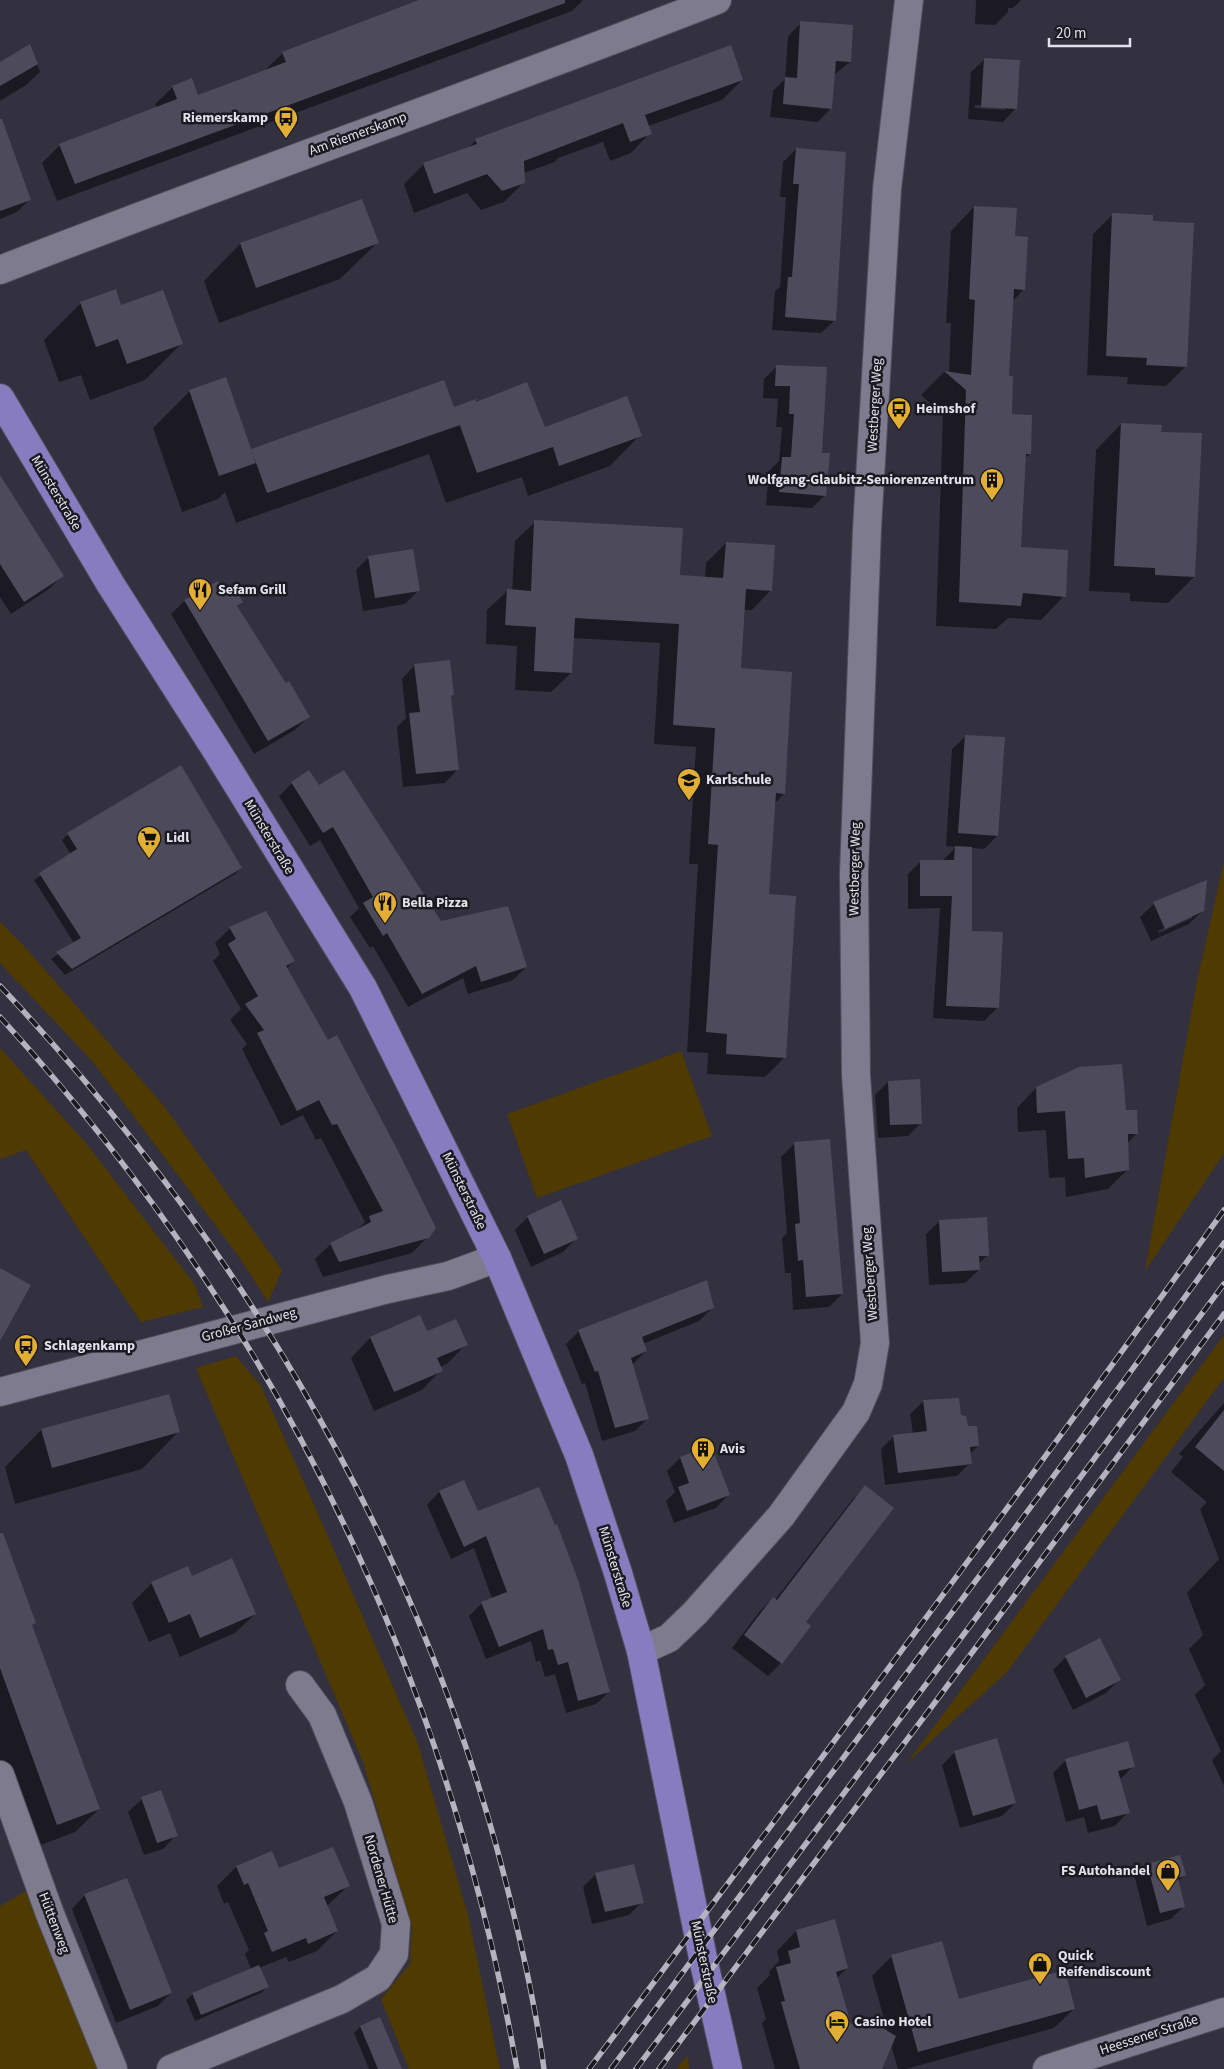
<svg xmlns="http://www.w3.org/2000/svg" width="1224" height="2069" viewBox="0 0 1224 2069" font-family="'Source Sans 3',sans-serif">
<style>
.green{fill:#4f3a02}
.shadow{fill:#0007;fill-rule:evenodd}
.building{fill:#4d4b5b}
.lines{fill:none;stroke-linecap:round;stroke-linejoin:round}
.minor-casing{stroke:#4f4d5a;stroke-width:30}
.secondary-casing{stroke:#4f4d5a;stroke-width:30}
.primary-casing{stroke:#4f4d5a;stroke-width:30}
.minor{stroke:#7d7b8d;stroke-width:28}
.secondary{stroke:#7d7b8d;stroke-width:28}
.primary{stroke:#887cc1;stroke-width:28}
.rail-casing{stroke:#b5b3bf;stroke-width:5.5}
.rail{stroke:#1b1a21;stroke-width:4;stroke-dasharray:11;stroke-linecap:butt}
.labels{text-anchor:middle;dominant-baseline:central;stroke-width:5;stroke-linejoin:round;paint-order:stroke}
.poi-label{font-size:14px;font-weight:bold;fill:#e3e2ec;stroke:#1b1a21;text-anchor:start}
.street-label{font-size:14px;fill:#e3e2ec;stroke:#1b1a21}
</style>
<rect width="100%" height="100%" fill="#333140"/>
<g class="green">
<polygon points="1224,862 1224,1153 1145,1271 1197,981"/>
<polygon points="0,922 24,946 164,1106 282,1270 268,1302 239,1257 93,1062 0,963"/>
<polygon points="0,1048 86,1143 195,1285 203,1307 141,1322 26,1150 0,1159"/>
<polygon points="681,1051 712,1136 537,1198 507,1114"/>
<polygon points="1224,1335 1224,1378 1007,1672 907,1763"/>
<polygon points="236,1356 261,1386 323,1525 418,1744 468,1915 500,2069 409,2069 381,1999 410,1964 412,1926 363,1762 196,1368"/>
<polygon points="28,1890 98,2069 0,2069 0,1906"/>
<polygon points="688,2055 689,2069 676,2069"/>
</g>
<g class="shadow">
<polygon points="422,0 583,0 572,11 57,201 42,163 60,145 157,108 155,104 173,87 197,96 265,70 283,53"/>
<polygon points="976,0 1021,0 1013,8 1008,8 1008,12 995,25 975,24"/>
<polygon points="801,23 850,62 834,75 831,108 818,122 770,117 773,91 785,79 788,36"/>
<polygon points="30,46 40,72 26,85 0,101 0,64"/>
<path d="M 985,59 L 1016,108 L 1003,122 L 968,119 L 971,72 ZM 975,105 L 1005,107 L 1005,110 L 975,108 Z"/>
<polygon points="742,80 722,100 648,126 650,133 631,153 610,161 603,142 558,158 555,162 524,173 524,182 504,202 481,210 467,193 414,213 404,184 424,164 468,148 476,140"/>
<polygon points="796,149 835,320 821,333 772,330 775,291 780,287 786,197 780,197 783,162"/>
<polygon points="0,160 30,199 17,212 0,219"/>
<polygon points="974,207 1014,237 1024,289 1012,302 1008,378 1010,416 1030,454 1024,459 1019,549 1064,596 1041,620 1008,618 996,629 936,626 943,415 921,395 944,372 949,373 951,323 946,323 951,231"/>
<polygon points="1113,214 1152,222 1186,366 1166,386 1127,384 1128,377 1087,375 1093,234"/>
<polygon points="377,243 340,279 219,323 204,281 240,244"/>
<polygon points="115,291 121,307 181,344 145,380 90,400 81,375 59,382 44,340 80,304"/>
<polygon points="777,366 826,368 821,454 825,495 812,508 766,505 769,471 779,461 782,427 776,427 778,399 763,398 764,379"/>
<polygon points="225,379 250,451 453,409 544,428 640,435 610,466 528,496 522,477 446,503 429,454 236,523 225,492 218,499 182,512 153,428 189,392"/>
<polygon points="1121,424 1194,577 1168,603 1130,601 1130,593 1089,591 1096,450"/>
<polygon points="0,476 62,576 49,589 11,614 0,597"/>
<polygon points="535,522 679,577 705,578 706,563 726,543 771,590 752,610 743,610 740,670 784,794 774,804 768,896 785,1057 765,1077 707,1074 708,1053 687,1052 698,864 689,864 696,747 654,744 660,643 573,638 571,673 551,692 515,690 517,646 486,644 487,610 507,591 512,591 515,541"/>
<polygon points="369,557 418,591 405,604 363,611 356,570"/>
<polygon points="217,583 223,592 242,602 237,607 308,717 295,730 254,754 171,614 184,601"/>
<polygon points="415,665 453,695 450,698 458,769 445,783 403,787 397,727 406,718 402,679"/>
<polygon points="966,736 997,836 984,849 971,848 971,932 997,1008 984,1021 933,1018 940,908 908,909 908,874 921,861 942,861 956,847 946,846 952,749"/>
<polygon points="292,783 318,787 440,923 526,967 513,980 468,994 463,978 408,1007 373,946 370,948 350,917 359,908 320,840 310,846 279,796"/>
<polygon points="68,834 241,868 235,874 65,975 51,959 74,943 34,880 71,855 62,840"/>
<path d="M 1205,882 L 1202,911 L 1189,924 L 1151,941 L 1140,917 L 1154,904 ZM 1192,915 L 1192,918 L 1159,933 L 1158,931 Z"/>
<polygon points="230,928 294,961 286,969 428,1237 412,1253 323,1277 315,1259 331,1244 356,1231 365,1222 321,1138 316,1140 303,1115 281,1126 242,1049 247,1044 230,1020 241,1009 213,961 220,954 215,943"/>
<polygon points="888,1082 921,1123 908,1136 878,1138 875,1095"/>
<polygon points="1036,1088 1125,1112 1137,1133 1127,1144 1128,1169 1108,1189 1066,1197 1065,1177 1049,1178 1046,1130 1018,1132 1017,1108"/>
<polygon points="794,1144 842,1294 829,1307 793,1310 791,1273 785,1273 782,1238 787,1233 781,1157"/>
<polygon points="528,1217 576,1239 563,1252 531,1267 515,1230"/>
<polygon points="940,1221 988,1255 978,1264 979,1270 965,1283 929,1285 926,1234"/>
<polygon points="712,1308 699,1321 643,1344 646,1351 632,1365 648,1418 635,1431 602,1441 585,1383 582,1384 566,1344 579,1331"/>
<polygon points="419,1316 426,1333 466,1344 447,1364 440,1367 441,1370 422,1390 374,1411 351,1358 370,1338"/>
<polygon points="168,1395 178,1432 142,1469 15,1504 5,1467 41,1430"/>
<polygon points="924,1401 960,1416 978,1446 970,1454 970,1463 957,1476 885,1485 881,1449 894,1436 913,1434 910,1414"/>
<polygon points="1224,1403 1224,1786 1212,1760 1221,1751 1195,1695 1205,1685 1189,1649 1203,1635 1187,1593 1219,1559 1200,1509 1207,1502 1171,1472 1183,1457 1179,1454"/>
<polygon points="680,1458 729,1494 716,1508 674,1523 666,1501 675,1492 667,1471"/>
<polygon points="463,1482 477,1513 609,1692 596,1704 566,1713 555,1674 545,1677 540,1660 536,1662 531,1641 486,1659 469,1616 482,1603 492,1599 474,1548 451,1559 427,1505 439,1492"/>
<polygon points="865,1487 805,1623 781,1663 768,1676 732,1648 760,1611 773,1598 775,1600 852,1500"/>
<polygon points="0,1548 34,1623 31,1626 99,1809 75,1832 33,1848 0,1759"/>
<polygon points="192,1577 255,1614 235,1633 180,1657 170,1633 149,1642 132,1603 152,1583"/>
<polygon points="1066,1657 1119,1680 1106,1693 1073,1710 1053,1670"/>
<polygon points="955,1752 1015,1803 1002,1816 960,1828 942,1765"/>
<polygon points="1066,1760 1134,1766 1119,1780 1128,1812 1115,1826 1088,1833 1084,1817 1066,1822 1053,1773"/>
<polygon points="161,1792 176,1835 163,1849 144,1855 128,1812 142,1799"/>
<polygon points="1148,1865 1184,1875 1178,1882 1184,1906 1171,1919 1147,1926 1135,1878"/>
<polygon points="236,1867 278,1870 348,1886 327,1906 337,1931 317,1951 289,1962 286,1957 259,1968 267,1987 261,1993 195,2021 186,2000 193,1994 251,1969 245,1954 249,1950 228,1902 224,1904 217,1886"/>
<polygon points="596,1874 642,1902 629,1915 592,1924 583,1887"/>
<polygon points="85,1895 171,1993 158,2006 116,2023 72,1909"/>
<polygon points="796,1931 847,1968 837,1978 850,2025 888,2033 872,1976 892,1956 958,2001 1074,2009 1054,2028 906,2069 898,2069 891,2045 880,2069 775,2069 762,2023 766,2019 757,1988 770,1975 769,1972 779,1961 777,1951"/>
<polygon points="360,2027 401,2069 369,2069 354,2033"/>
</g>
<g class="building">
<polygon points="419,0 565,0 565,3 75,184 59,144 177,99 172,86 192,78 198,95 286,62 282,52"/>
<polygon points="800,21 853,25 851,62 836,61 832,109 783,104 785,77 797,78"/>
<polygon points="30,44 38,64 0,86 0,62"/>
<polygon points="731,45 743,80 645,115 652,134 630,142 623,123 524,161 525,183 502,191 487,174 434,194 423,163 477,144 475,139"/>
<polygon points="984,58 1020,60 1017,109 981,107"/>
<polygon points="0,119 2,119 31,200 0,211"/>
<polygon points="796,148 846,152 836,321 785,317 788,277 792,277 799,184 793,184"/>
<polygon points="362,199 379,243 256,288 240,243"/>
<polygon points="974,206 1017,208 1015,236 1028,237 1025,290 1014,289 1009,376 1013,376 1012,414 1032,415 1031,454 1026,454 1021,547 1068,550 1066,597 1023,593 1021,606 959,602 966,390 944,371 971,375 975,300 969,299"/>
<polygon points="1112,213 1153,215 1153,221 1194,223 1187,367 1146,365 1147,358 1106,356"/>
<polygon points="116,289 121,305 163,290 183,344 127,364 118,339 96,347 80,302"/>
<polygon points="776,365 827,367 822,453 830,453 826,496 779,492 782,457 791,457 794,414 789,414 790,386 775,386"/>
<polygon points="226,377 256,463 219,476 189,390"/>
<polygon points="444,380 454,407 476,399 476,402 527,382 545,427 627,396 642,436 559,466 553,447 477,473 454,409 460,425 267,493 251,449"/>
<polygon points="1121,423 1162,425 1161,432 1202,433 1195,577 1155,575 1155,568 1114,566"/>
<polygon points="0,475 64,576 24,602 0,564"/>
<polygon points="534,520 683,528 680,575 723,578 726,542 775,545 772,591 746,589 741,668 792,672 785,794 776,793 769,894 796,896 786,1058 726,1054 727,1034 706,1032 718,845 708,844 715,728 673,725 679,624 575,618 572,673 534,671 536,627 505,625 507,589 531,591"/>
<polygon points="413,549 420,591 375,598 368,556"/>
<polygon points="218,581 224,590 233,585 243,602 237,606 286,683 289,681 310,717 268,741 184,600"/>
<polygon points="450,660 454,695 451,696 459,770 416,774 409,713 420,712 414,664"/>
<polygon points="965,735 1005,737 998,836 958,833"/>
<polygon points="181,765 242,868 72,969 56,952 81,938 39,873 77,849 67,833"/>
<polygon points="309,770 319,785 344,770 441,921 508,906 527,967 481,982 476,966 422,994 387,933 383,936 363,903 373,897 333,827 323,833 291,782"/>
<polygon points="955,846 972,847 972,931 1003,932 999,1008 946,1006 952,896 920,896 920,860 954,860"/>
<polygon points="1207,880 1204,911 1165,929 1153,902"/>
<polygon points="266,911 295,961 286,966 328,1040 337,1035 398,1151 436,1228 429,1238 339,1262 330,1243 371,1222 369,1216 383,1211 337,1124 332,1125 319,1100 297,1111 257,1033 264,1030 245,1004 258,996 228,944 236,939 229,927"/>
<polygon points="1122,1064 1126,1110 1137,1110 1138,1134 1128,1134 1129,1170 1085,1178 1084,1158 1068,1159 1065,1111 1037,1113 1036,1087 1079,1067"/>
<polygon points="920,1079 922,1124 890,1125 888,1081"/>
<polygon points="830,1139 843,1294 806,1297 803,1260 798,1261 795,1224 800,1223 794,1142"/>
<polygon points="561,1200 578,1239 544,1254 527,1216"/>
<polygon points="987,1217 989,1256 979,1256 980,1270 942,1272 939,1220"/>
<polygon points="0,1268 31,1285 0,1341"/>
<polygon points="707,1280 714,1308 642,1337 647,1351 631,1358 649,1419 615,1428 598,1371 595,1372 578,1330"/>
<polygon points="420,1315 427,1331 456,1319 468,1345 437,1358 443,1371 394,1392 370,1337"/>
<polygon points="169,1394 180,1432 52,1468 41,1429"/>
<polygon points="959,1398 961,1415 966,1416 968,1426 977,1426 979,1446 970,1447 972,1464 898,1473 893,1435 927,1431 923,1400"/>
<polygon points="1224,1410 1224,1471 1195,1447"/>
<polygon points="711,1445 730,1495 687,1511 678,1487 689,1483 680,1457"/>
<polygon points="464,1480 478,1511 539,1487 555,1525 557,1524 578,1580 610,1692 578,1701 568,1662 558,1665 553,1649 548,1650 543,1629 499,1647 481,1602 507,1592 486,1536 464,1547 439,1491"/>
<polygon points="865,1485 894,1508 806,1622 811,1626 782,1664 744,1635 773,1597 777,1600"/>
<polygon points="0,1533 3,1533 36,1623 32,1625 100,1809 57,1825 0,1668"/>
<polygon points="232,1558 256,1614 200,1638 190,1614 169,1623 151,1582 188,1566 192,1576"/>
<polygon points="1100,1638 1121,1680 1086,1698 1065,1656"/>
<polygon points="997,1738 1016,1803 973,1816 954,1751"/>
<polygon points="1128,1741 1135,1767 1118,1771 1130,1813 1101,1820 1097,1805 1079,1810 1065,1759"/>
<polygon points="161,1790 178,1836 157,1843 141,1797"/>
<polygon points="333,1847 350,1886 324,1897 338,1931 308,1944 306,1938 272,1952 264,1933 268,1931 248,1883 244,1885 236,1866 272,1851 279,1868"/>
<polygon points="1180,1855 1186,1875 1178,1878 1185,1907 1160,1913 1147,1864"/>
<polygon points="634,1864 644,1903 605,1912 595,1873"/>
<polygon points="127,1878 172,1993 130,2010 84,1894"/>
<polygon points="835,1919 848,1968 836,1972 851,2024 867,2019 896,2036 882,2069 800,2069 781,2002 785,2001 776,1967 791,1963 788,1951 800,1947 796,1930"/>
<polygon points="942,1941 959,1999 1065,1970 1075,2009 918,2052 891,1955"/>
<polygon points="259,1965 269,1987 201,2015 192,1993"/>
<polygon points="380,2017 402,2069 378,2069 360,2026"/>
</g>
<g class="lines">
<g class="minor-casing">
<g id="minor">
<path d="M 0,270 C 238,177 479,93 717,0"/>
<polyline points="0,1392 388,1289 448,1276 497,1258"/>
<polyline points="641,1651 669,1638 695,1613 781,1516 856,1412 868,1384 875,1343 856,1075 854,873 867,529 887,189 909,0"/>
<polyline points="0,1775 50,1914 113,2069"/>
<polyline points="171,2069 342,1999 378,1978 394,1954 396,1924 358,1802 322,1715 300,1685"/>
</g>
</g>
<g class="secondary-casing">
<polyline id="secondary" points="1047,2069 1224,2012"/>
</g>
<g class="primary-casing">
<polyline id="primary" points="0,398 111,585 218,753 363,988 497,1258 579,1455 618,1573 641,1651 704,1963 728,2069"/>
</g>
<use href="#minor" class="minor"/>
<use href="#secondary" class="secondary"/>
<use href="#primary" class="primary"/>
<g class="rail-casing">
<g id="rail">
<path d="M 0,986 C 230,1230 406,1521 496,1845 C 516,1919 534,1994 544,2069"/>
<path d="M 0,1017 C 275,1318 446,1668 517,2069"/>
<path d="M 589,2069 C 802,1784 1017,1499 1224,1210"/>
<path d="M 611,2069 C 815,1793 1024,1521 1224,1243"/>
<polyline points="636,2069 979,1614 1224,1284"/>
<polyline points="659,2069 933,1705 1224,1314"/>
</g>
</g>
<use href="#rail" class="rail"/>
</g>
<defs>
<g id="bus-pin" transform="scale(1.25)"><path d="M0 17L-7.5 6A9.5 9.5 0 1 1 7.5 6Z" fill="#e2af34" stroke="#1b1a21"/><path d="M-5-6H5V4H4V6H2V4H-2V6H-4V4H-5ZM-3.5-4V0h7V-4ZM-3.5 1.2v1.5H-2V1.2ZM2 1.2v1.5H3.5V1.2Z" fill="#111"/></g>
<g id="building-pin" transform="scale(1.25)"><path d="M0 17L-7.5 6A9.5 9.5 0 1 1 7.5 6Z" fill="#e2af34" stroke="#1b1a21"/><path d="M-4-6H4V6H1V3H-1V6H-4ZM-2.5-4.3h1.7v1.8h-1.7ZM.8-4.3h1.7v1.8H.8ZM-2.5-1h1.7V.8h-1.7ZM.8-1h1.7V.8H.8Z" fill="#111"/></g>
<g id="restaurant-pin" transform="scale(1.25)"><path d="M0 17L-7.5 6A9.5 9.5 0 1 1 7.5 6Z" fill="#e2af34" stroke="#1b1a21"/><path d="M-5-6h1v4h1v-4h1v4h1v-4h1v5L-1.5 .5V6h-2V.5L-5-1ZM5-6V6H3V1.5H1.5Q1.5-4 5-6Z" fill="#111"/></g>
<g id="school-pin" transform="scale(1.25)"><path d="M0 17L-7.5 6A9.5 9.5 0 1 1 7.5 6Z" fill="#e2af34" stroke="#1b1a21"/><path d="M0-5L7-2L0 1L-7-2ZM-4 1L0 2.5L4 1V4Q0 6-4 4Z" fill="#111"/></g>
<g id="supermarket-pin" transform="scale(1.25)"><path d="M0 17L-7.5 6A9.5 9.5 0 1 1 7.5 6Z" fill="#e2af34" stroke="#1b1a21"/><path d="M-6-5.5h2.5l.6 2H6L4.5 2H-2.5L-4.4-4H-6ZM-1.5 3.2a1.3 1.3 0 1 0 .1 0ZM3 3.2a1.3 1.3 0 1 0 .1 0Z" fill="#111"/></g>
<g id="shop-pin" transform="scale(1.25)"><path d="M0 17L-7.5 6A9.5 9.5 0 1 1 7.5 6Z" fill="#e2af34" stroke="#1b1a21"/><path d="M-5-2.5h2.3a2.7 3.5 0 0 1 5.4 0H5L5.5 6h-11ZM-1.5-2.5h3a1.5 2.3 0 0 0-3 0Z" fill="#111"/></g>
<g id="hotel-pin" transform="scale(1.25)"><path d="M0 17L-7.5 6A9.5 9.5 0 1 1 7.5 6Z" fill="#e2af34" stroke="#1b1a21"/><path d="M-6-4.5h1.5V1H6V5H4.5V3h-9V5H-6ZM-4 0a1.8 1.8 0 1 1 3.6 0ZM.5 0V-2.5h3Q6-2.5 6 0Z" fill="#111"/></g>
</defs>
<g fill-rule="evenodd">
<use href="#bus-pin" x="286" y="118"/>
<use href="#bus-pin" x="899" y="409"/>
<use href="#building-pin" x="992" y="480"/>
<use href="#restaurant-pin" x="200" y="590"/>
<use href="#school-pin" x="689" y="780"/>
<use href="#supermarket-pin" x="149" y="838"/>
<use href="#restaurant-pin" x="385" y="903"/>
<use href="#bus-pin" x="26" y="1346"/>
<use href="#building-pin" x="703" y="1449"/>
<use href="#shop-pin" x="1168" y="1871"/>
<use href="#shop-pin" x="1040" y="1964"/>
<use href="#hotel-pin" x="837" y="2022"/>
</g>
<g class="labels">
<g class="poi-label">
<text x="268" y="118" text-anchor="end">Riemerskamp</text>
<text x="916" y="409">Heimshof</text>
<text x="974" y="480" text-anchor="end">Wolfgang-Glaubitz-Seniorenzentrum</text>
<text x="218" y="590">Sefam Grill</text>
<text x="706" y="780">Karlschule</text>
<text x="166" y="838">Lidl</text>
<text x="402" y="903">Bella Pizza</text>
<text x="44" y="1346">Schlagenkamp</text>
<text x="720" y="1449">Avis</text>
<text x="1150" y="1871" text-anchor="end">FS Autohandel</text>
<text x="1058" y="1956">Quick<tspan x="1058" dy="16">Reifendiscount</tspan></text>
<text x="854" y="2022">Casino Hotel</text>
</g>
<g class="street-label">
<text transform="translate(358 134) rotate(-20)">Am Riemerskamp</text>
<text transform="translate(875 405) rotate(-87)">Westberger Weg</text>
<text transform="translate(56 493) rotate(59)">Münsterstraße</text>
<text transform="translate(269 837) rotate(59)">Münsterstraße</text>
<text transform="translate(855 869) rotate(-89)">Westberger Weg</text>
<text transform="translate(464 1191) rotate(64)">Münsterstraße</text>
<text transform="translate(870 1274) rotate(-94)">Westberger Weg</text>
<text transform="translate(249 1325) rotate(-15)">Großer Sandweg</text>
<text transform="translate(615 1567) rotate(73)">Münsterstraße</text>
<text transform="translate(381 1879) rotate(74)">Nordener Hütte</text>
<text transform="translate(54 1923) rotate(69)">Hüttenweg</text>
<text transform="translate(704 1962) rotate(78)">Münsterstraße</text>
<text transform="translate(1149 2035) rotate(-18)">Heessener Straße</text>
</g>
</g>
<path d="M1049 38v8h81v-8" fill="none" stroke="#e3e2ec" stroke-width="2.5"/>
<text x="1056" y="38" font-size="15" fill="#e3e2ec" stroke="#1b1a21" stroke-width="4" paint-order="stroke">20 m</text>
</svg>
